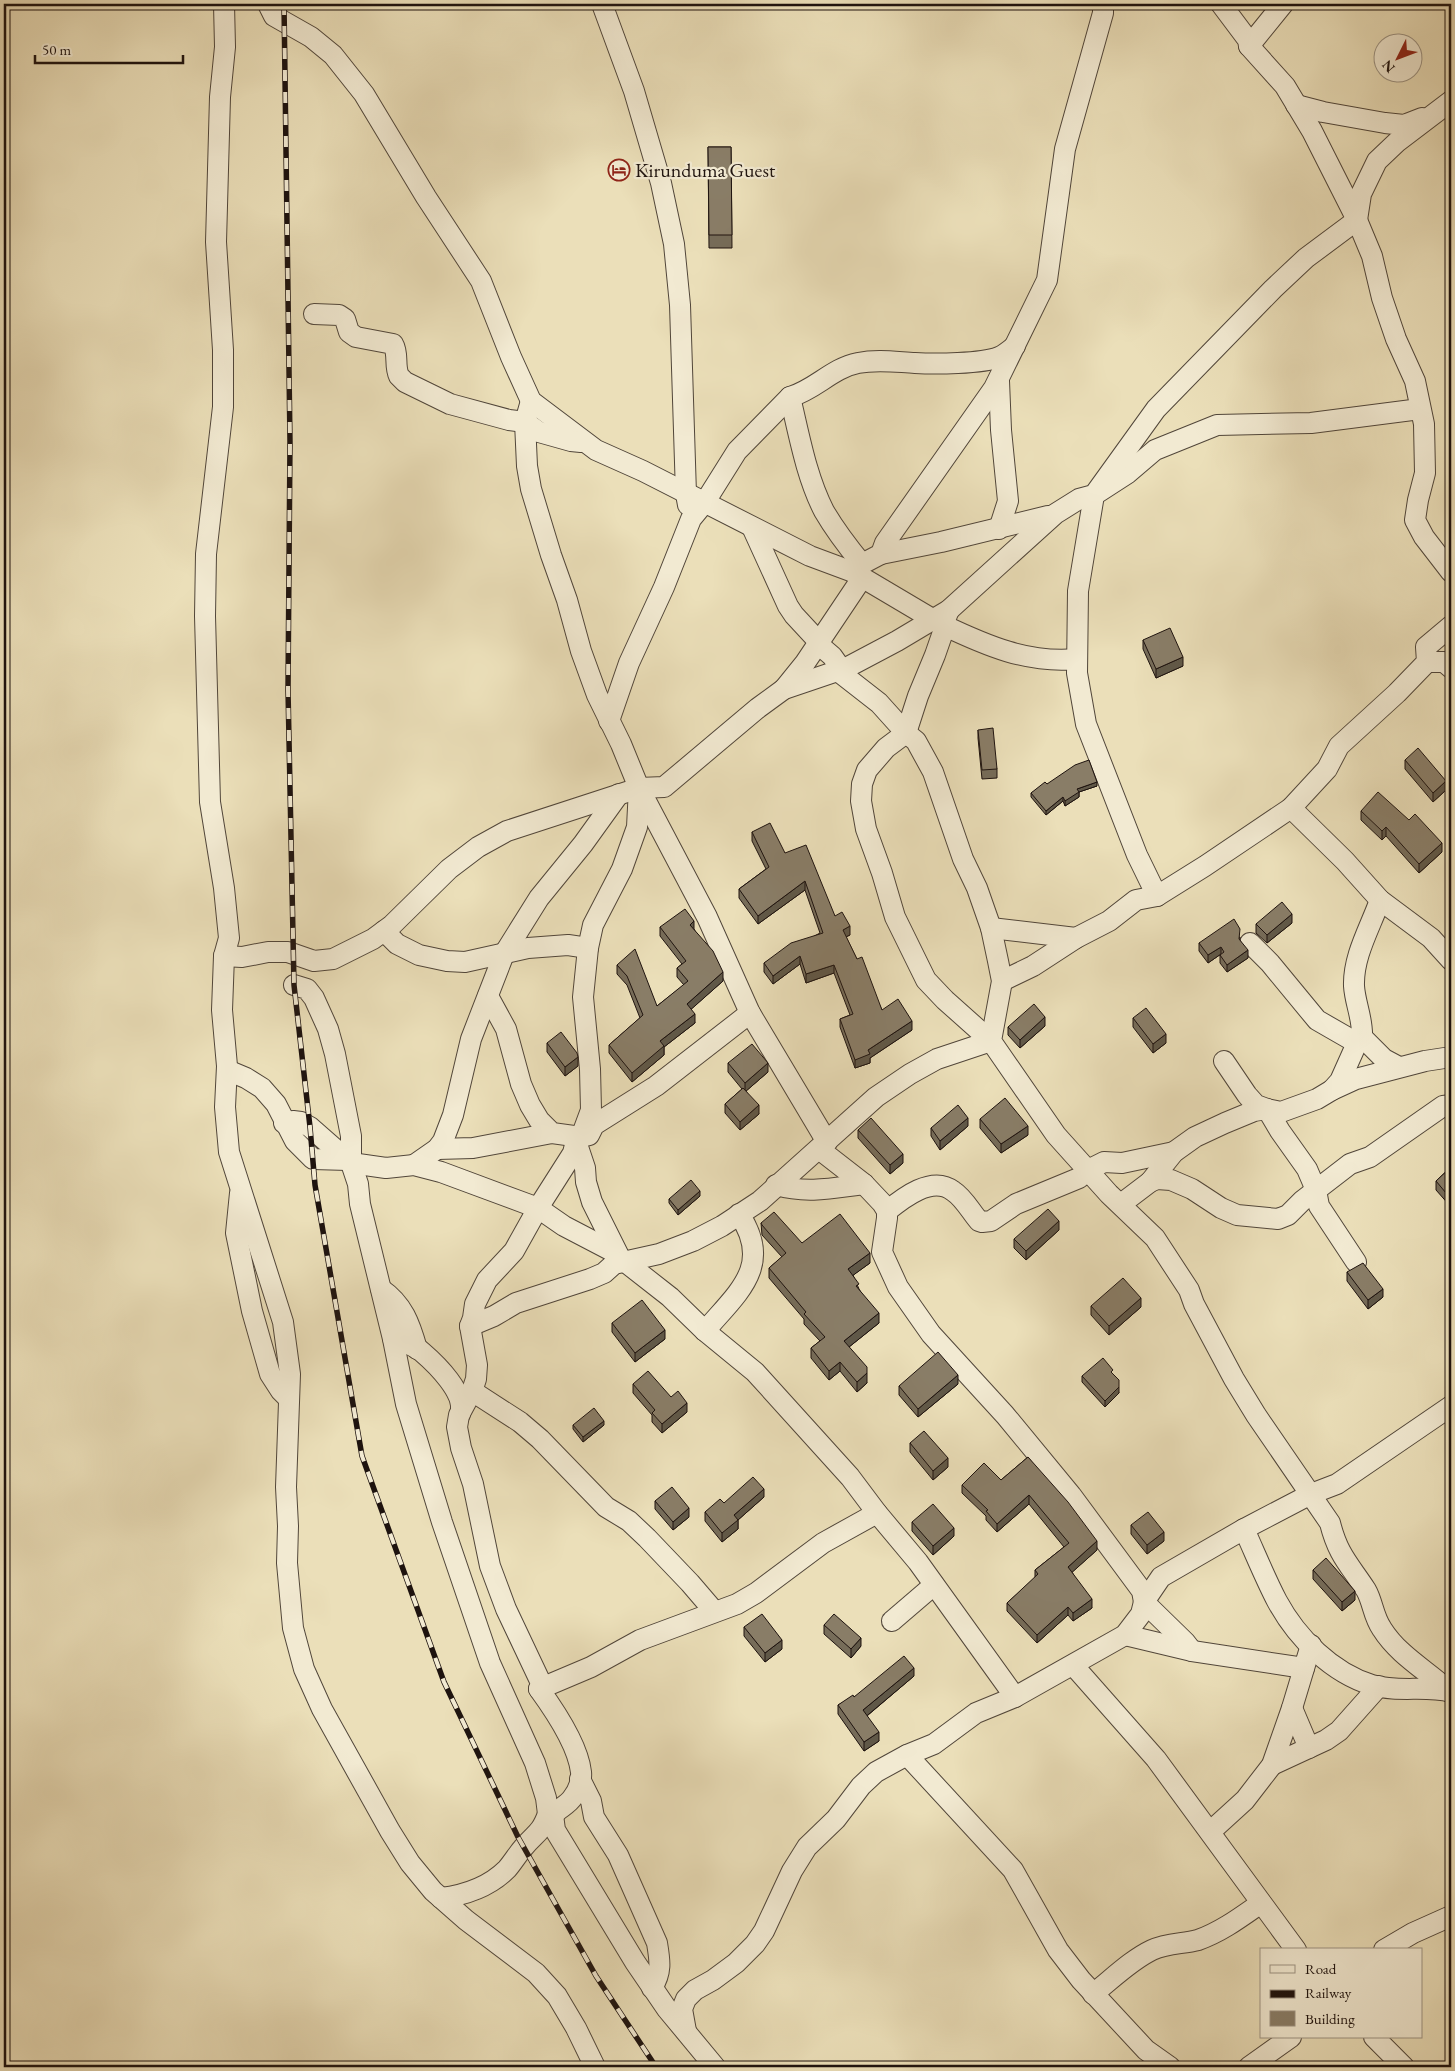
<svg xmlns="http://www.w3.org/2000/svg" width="1455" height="2071" viewBox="0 0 1455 2071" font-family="'EB Garamond',serif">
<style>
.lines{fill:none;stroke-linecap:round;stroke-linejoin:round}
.street-casing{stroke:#51463a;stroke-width:22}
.street{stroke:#f2ead2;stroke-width:20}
.rail-casing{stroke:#1e130f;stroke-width:5.5}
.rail{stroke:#f2ead2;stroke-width:4;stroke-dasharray:11;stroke-linecap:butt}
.wall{fill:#766c59;stroke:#1e130f}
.shaded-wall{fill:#605848;stroke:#1e130f}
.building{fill:#897d67;stroke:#1e130f}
.labels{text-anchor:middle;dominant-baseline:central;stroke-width:4.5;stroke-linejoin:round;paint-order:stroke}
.poi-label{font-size:20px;fill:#1e130f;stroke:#f2ead2;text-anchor:start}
</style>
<rect width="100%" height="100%" fill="#ebdfb9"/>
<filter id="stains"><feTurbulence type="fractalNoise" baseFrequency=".004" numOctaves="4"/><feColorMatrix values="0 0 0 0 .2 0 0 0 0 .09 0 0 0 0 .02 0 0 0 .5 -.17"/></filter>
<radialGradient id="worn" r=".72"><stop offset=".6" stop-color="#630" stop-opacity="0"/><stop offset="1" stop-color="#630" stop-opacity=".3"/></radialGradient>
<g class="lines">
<g class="street-casing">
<g id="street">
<polyline points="224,4 225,47 220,97 216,242 223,350 223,407 206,554 205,616 210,802 224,888 229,938 224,956 222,1010 227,1066 225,1107 229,1152 283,1322 290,1374 286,1487 288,1526 287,1563 293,1628 304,1669 322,1709 390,1831 410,1863 433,1891 466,1920 536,1973 557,1996 576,2028 595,2067"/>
<polyline points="268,4 274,16 311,37 333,55 364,94 426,197 481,281 511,357 531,401 596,450 643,471 810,556 853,572 934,620"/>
<polyline points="602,4 634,91 661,183 674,244 680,305 686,494 688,505"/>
<polyline points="1221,4 1248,40 1249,46 1285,86 1312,131 1357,220 1372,256 1382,298 1396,339 1415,381 1424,424 1425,473 1418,500 1415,520 1424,537 1451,572"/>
<polyline points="1249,46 1283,4"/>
<polyline points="1296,105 1323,112 1385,123 1404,125 1422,118"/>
<path d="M 314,314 L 339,315 L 345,319 L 349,332 L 356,337 L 393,344 C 399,354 394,366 399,376 L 405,382 L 450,404 L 509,420 L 525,422 L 539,432 L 571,441 L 581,442"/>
<polyline points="999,381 1001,430 1008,501 999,529"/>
<path d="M 790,397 C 799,434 806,476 824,511 C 835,530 848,547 862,564"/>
<polyline points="531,401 525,422 527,466 531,489 551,555 567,600 581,651 597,695 621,744 639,788 707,917 750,1013 827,1142"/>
<polyline points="752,527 788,606 794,615 819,642"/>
<polyline points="881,554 941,542 1048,516"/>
<polyline points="853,572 862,564 881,554 885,543 994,388 1047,280 1065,149 1103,13 1103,4"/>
<path d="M 943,625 C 985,645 1028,664 1077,659"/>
<polyline points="818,644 832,656 842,670"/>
<polyline points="1427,662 1444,662 1451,668"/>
<path d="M 838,671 L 879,703 L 906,733 L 916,741 L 933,772 L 963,859 L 977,888 L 991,928 L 998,961 L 1002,981 L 991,1041 L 1056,1135 L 1109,1194 L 1155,1238 L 1189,1290 L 1194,1304 L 1234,1379 L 1256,1415 L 1330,1523 C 1338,1555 1349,1564 1366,1590 C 1373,1602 1373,1616 1382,1629 C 1399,1656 1428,1671 1450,1692"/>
<polyline points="784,689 805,663 862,578"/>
<path d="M 609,721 L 629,663 L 664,587 L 691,519 L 705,502 L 737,451 L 790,397 C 815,390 832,368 858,363 C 877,359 896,362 915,363 C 934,364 982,364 999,357 C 1004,355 1010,350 1015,346"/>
<polyline points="1291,808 1345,861 1380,900 1431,938 1451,960"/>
<polyline points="1157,896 1137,855 1086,724 1077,673 1078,591 1094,495 1128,473 1155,450 1217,425 1311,423 1420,409"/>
<polyline points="991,928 1076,938"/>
<polyline points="384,931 397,944 419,955 447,961 465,962 528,948 568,945 588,948"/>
<polyline points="1250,943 1270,963 1317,1020 1357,1043 1362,1037 1384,1059 1399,1067"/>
<polyline points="224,956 242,957 268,952 288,952 314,961 333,959 373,939 392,925 449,869 478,847 507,831 639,788"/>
<polyline points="1002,981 1033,966 1076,938 1109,921 1136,900 1157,896 1205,866 1291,808 1327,769 1339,746 1397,693 1427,662 1426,647 1451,626"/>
<polyline points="294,985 307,989 314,998 328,1029 335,1054 351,1136 351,1163 358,1184 360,1204 393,1339 406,1404 442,1522 490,1663 535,1763 546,1798 548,1814 553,1815 555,1830 635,1962 667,2009 715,2067"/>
<polyline points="488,996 506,1029 521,1084 530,1105 539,1120 552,1133 581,1137 589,1135 594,1125 656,1086 750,1013"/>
<path d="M 1362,1037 C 1363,1019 1355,1003 1354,986 C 1353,956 1370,928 1380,900"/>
<polyline points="1224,1061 1247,1095 1256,1105 1267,1109 1280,1131 1307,1169 1316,1190 1319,1206 1356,1262"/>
<polyline points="227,1070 246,1078 262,1088 276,1104 295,1141 313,1159 348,1160"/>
<polyline points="1332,1090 1340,1081 1357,1043"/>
<polyline points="284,1123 293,1121 301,1122 310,1127 351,1163 386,1168 414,1165 441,1172 538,1208 564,1226 610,1250 670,1297 705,1331 755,1372 850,1477 877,1513 918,1562 1015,1697"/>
<polyline points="576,1141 585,1168 586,1182 592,1202 619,1256"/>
<polyline points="437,1149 473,1148 552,1133"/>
<polyline points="819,1149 864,1184 882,1203 887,1211 887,1218 882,1252 898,1287 931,1334 1005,1415 1071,1495 1142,1591 1144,1602 1185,1642 1192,1651"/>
<polyline points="414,1165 437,1149 443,1141 453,1115 471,1039 504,954 539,898 583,844 619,794"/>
<polyline points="1150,1182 1174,1152 1195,1137 1225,1123 1254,1111 1267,1109 1281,1112 1317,1099 1332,1090 1356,1079 1425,1061 1451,1057"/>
<path d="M 776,1185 C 807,1194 833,1188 864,1184"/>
<polyline points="240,1193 236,1233 252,1311 270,1374 281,1391 289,1399"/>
<polyline points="1121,1204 1150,1182 1157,1179 1171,1180 1192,1189 1221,1208 1237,1215 1278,1219 1288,1215 1302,1201 1350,1164 1370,1157 1443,1106 1451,1105"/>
<path d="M 887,1211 C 903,1198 932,1175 953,1191 C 964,1198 971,1212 979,1221 L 982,1222 L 991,1221 L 1016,1204 L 1079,1178 L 1088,1170 L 1104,1162 L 1122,1163 L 1174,1152"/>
<path d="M 381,1289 C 403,1304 410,1324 417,1349"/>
<polyline points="470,1326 494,1316 516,1303 590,1279 604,1273 614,1264 659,1254 693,1241 722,1226 760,1201 876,1097 910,1074 937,1059 991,1041 945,1000 926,980 895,917 882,873 866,829 861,801 862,784 867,770 886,748 906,733 918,696 935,655 943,632 943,625 949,610"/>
<path d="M 705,1331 C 737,1293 774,1266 739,1214"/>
<path d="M 393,1339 C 404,1342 414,1345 422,1352 C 436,1364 467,1394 460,1414"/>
<polyline points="472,1391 520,1422 540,1439 606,1507 629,1521 647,1538 690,1583 714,1611"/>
<path d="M 1244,1529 C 1255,1553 1265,1578 1277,1601 C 1297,1638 1332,1673 1372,1685 C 1398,1693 1426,1685 1451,1692"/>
<polyline points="892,1621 934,1585"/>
<polyline points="1125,1635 1192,1651 1304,1668"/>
<polyline points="1073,1665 1156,1759 1296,1950"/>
<polyline points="539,1689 591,1667 640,1640 737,1604 756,1593 823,1543 877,1513"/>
<polyline points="1292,1708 1309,1748"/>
<polyline points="907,1755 1013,1870 1058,1950 1081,1980 1146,2050 1170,2067"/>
<polyline points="1272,1765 1326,1740 1339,1731 1379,1686"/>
<path d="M 580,1779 L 591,1801 L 594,1817 L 618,1855 L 657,1943 C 660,1961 662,1972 652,1988"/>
<path d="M 553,1815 C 559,1808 568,1805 573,1797 C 578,1791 582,1780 581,1772 C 578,1745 555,1711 539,1689 L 541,1683 L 506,1609 L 490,1566 L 473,1484 L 461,1448 L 457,1427 L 459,1415 L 472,1391 L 476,1379 L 477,1365 L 470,1326 L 473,1318 L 475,1304 L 487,1280 L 514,1251 L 538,1208 L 573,1153 L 576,1141 L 581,1137 L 591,1110 L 590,1069 L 583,997 L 588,948 L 593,925 L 622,869 L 637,827 L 639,788 L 664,787 L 758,708 L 784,689 L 846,668 L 897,641 L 949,610 L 1055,514 L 1079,499 L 1094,495 L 1156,409 L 1273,289 L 1306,258 L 1357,220 L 1361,194 L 1377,161 L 1397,142 L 1451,101"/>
<polyline points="1211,1831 1245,1800 1272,1765 1292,1708 1311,1645"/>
<path d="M 441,1898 C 465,1895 489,1887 507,1869 C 513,1862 517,1855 523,1848 C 536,1832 540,1835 548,1814"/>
<polyline points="1384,1950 1413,1933 1451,1916"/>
<path d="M 1093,1994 C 1112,1979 1131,1960 1152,1950 C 1167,1943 1183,1944 1198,1940 C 1221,1932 1241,1917 1261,1903"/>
<polyline points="686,2031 682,2009 686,1999 695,1990 713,1980 736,1963 755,1944 764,1931 792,1871 807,1847 836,1819 861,1786 876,1772 907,1755 934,1744 976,1713 1015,1697 1125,1635 1141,1614 1144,1602 1161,1577 1244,1529 1311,1494 1337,1484 1451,1406"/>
<polyline points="1374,2037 1404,2067"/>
<polyline points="1249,2067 1291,2037"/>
</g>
</g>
<use href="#street" class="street"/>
<g class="rail-casing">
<polyline id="rail" points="284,4 290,442 288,690 294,985 310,1127 315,1185 362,1456 444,1682 518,1837 596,1976 656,2067"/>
</g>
<use href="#rail" class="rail"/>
</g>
<g class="wall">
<polygon points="708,147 731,147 732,248 709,248"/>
<polygon points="1143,640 1183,666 1156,678 1143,649"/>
<polygon points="978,730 997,769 997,778 982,779 978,738"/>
<polygon points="1405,760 1446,790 1433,802 1405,769"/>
<polygon points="1047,784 1097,786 1079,792 1079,797 1065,806 1063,801 1046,815 1031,797 1031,793"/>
<polygon points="1361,811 1442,852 1419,873 1386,836 1382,840 1361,820"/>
<polygon points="752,832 785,853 850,935 846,937 882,1010 912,1030 870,1058 870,1063 855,1068 840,1027 840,1019 850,1015 834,973 806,983 800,964 773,984 764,972 764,963 820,933 805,890 758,924 739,898 739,889 766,869 752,841"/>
<polygon points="1292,923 1267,943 1256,933 1256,924"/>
<polygon points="660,927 694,929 723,981 691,1009 695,1023 664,1047 664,1055 632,1082 609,1053 609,1045 640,1018 627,985 617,974 617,965 657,1006 684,985 677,977 677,968 682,964 660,936"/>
<polygon points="1240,937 1240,940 1248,958 1227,972 1220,963 1220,955 1221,954 1208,963 1199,951 1199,943"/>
<polygon points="1133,1018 1166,1043 1153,1053 1133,1027"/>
<polygon points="1045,1026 1020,1048 1008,1035 1008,1027"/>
<polygon points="547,1043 578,1066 565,1076 547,1052"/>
<polygon points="728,1063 768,1072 746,1091 759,1114 740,1130 725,1113 725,1104 742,1089 728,1072"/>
<polygon points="980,1119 1028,1135 1001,1153 980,1128"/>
<polygon points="968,1126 940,1150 931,1136 931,1128"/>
<polygon points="858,1130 903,1163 890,1174 858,1138"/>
<polygon points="1451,1167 1451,1207 1436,1190 1436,1181"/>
<polygon points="700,1196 678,1215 669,1203 669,1199"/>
<polygon points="761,1223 802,1243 870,1263 853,1275 859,1289 879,1323 849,1347 867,1383 857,1392 840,1371 829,1380 811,1358 811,1348 820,1341 804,1324 804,1319 769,1278 769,1268 782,1257 762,1235"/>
<polygon points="1059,1230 1026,1260 1014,1248 1014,1239"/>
<polygon points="1347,1272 1383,1297 1368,1309 1347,1281"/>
<polygon points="1091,1306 1141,1307 1109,1335 1091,1315"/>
<polygon points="612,1323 665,1339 635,1362 612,1332"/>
<polygon points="1113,1374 1119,1393 1105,1407 1082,1382 1082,1376"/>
<polygon points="633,1384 671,1397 687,1412 662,1433 652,1422 652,1415 633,1393"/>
<polygon points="958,1384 918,1417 899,1395 899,1386"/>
<polygon points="573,1425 604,1425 583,1442 573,1429"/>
<polygon points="910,1443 948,1467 933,1480 910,1452"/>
<polygon points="1028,1457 1097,1550 1072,1572 1092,1608 1073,1621 1068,1615 1037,1643 1007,1611 1007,1603 1035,1578 1035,1570 1064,1547 1029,1504 997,1532 986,1520 986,1516 962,1493 962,1485 1001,1480"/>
<polygon points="764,1497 738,1520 738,1529 722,1542 705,1521 705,1512 724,1503"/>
<polygon points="655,1501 689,1517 673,1530 655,1509"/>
<polygon points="912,1522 954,1536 933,1555 912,1531"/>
<polygon points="1131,1525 1164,1541 1147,1554 1131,1534"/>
<polygon points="1313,1570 1355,1600 1342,1611 1313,1579"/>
<polygon points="824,1625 861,1646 851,1658 824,1634"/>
<polygon points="744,1627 782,1649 765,1662 744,1636"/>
<polygon points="914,1676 867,1716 879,1741 864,1751 838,1714 838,1705 854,1697"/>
</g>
<g class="shaded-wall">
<polygon points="1183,657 1183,666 1156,678 1156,669"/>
<polygon points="1446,781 1446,790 1433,802 1433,793"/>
<polygon points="1097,782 1097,786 1079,792 1079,797 1065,806 1065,801 1077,789"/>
<polygon points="1063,797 1063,801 1046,815 1046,811"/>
<polygon points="1386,827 1386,836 1382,840 1382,831"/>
<polygon points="1442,843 1442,852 1419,873 1419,864"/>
<polygon points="805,881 805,890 758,924 758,916"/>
<polygon points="1292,914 1292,923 1267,943 1267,935"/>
<polygon points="694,921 694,930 690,925"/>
<polygon points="850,926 850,935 843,938 843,930"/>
<polygon points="1221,947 1221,954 1208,963 1208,955"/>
<polygon points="1248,950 1248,958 1227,972 1227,965"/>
<polygon points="800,956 800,964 773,984 773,976"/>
<polygon points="834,965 834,973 806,983 806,974"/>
<polygon points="723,972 723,981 687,1013 687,1004"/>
<polygon points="695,1014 695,1023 664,1047 664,1055 632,1082 632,1073 660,1041"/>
<polygon points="1045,1017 1045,1026 1020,1048 1020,1040"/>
<polygon points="912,1021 912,1030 870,1058 870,1063 855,1068 855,1060 868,1050"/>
<polygon points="1166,1034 1166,1043 1153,1053 1153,1044"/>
<polygon points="578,1057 578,1066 565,1076 565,1067"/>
<polygon points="768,1063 768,1072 745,1092 745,1083"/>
<polygon points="759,1105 759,1114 740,1130 740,1122"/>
<polygon points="968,1118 968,1126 940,1150 940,1141"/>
<polygon points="1028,1126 1028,1135 1001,1153 1001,1144"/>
<polygon points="903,1154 903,1163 890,1174 890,1165"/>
<polygon points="700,1191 700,1196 678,1215 678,1210"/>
<polygon points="1059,1221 1059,1230 1026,1260 1026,1251"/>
<polygon points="870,1253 870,1263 848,1279 848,1269"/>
<polygon points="1383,1289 1383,1297 1368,1309 1368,1300"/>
<polygon points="1141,1298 1141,1307 1109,1335 1109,1326"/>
<polygon points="879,1313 879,1323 844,1351 844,1341"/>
<polygon points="665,1330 665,1339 635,1362 635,1353"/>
<polygon points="840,1362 840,1371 829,1380 829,1371"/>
<polygon points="867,1373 867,1383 857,1392 857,1382"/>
<polygon points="958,1375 958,1384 918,1417 918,1409"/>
<polygon points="1119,1387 1119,1393 1105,1407 1105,1401"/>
<polygon points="687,1403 687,1412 662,1433 662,1424"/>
<polygon points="604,1421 604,1425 583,1442 583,1437"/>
<polygon points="948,1458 948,1467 933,1480 933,1471"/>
<polygon points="764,1489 764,1497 738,1520 738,1529 722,1542 722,1533 734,1515"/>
<polygon points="1029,1495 1029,1504 997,1532 997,1524"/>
<polygon points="689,1508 689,1517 673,1530 673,1522"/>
<polygon points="954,1528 954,1536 933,1555 933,1546"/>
<polygon points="1164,1532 1164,1541 1147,1554 1147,1545"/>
<polygon points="1097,1541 1097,1550 1068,1576 1068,1567"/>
<polygon points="1355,1591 1355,1600 1342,1611 1342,1602"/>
<polygon points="1092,1599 1092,1608 1073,1621 1073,1613"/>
<polygon points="1068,1607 1068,1615 1037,1643 1037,1635"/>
<polygon points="861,1638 861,1646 851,1658 851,1649"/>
<polygon points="782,1640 782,1649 765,1662 765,1653"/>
<polygon points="914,1668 914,1676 863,1719 863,1710"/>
<polygon points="879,1732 879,1741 864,1751 864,1742"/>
</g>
<g class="building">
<polygon points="708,147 731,147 732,235 709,235"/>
<polygon points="1170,628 1183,657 1156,669 1143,640"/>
<polygon points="993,728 997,769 982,770 978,730"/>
<polygon points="1418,748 1446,781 1433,793 1405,760"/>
<polygon points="1089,760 1097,782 1077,789 1079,792 1065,801 1063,797 1046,811 1031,793 1045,782 1047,784 1075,765"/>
<polygon points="1378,792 1409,820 1415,814 1442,843 1419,864 1386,827 1382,831 1361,811"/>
<polygon points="770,823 785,853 806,845 835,916 842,912 850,926 843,930 857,959 862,957 882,1010 898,999 912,1021 868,1050 870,1054 855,1060 840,1019 853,1014 834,965 806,974 800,956 773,976 764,963 791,943 823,933 805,881 758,916 739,889 769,867 752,832"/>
<polygon points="1282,902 1292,914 1267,935 1256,924"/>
<polygon points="685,909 694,921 690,925 713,951 723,972 687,1004 695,1014 660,1041 664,1046 632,1073 609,1045 643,1015 627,976 617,965 635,949 657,1006 688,981 677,968 686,961 660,927"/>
<polygon points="1234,919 1240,929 1239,939 1248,950 1227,965 1220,955 1224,952 1221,947 1208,955 1199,943"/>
<polygon points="1034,1004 1045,1017 1020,1040 1008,1027"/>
<polygon points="1146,1008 1166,1034 1153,1044 1133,1018"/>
<polygon points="561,1032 577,1053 578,1057 565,1067 547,1043"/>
<polygon points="752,1044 768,1063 745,1083 728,1063"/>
<polygon points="743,1088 759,1105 740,1122 725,1104"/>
<polygon points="1005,1098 1028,1126 1001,1144 980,1119"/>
<polygon points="958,1105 968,1118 940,1141 931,1128"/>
<polygon points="871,1118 903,1154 890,1165 858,1130"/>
<polygon points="1451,1167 1451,1199 1436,1181"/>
<polygon points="691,1180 700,1191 678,1210 669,1199"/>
<polygon points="1048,1209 1059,1221 1026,1251 1014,1239"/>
<polygon points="774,1212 802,1243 840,1214 870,1253 848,1269 859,1284 856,1286 879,1313 844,1341 867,1367 867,1373 857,1382 840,1362 829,1371 811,1348 825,1337 804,1314 806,1312 769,1268 786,1253 762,1225 761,1223"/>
<polygon points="1363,1263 1383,1289 1368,1300 1347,1272"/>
<polygon points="1123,1278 1141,1298 1109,1326 1091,1306"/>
<polygon points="642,1300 665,1330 635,1353 612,1323"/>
<polygon points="938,1352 958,1375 918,1409 899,1386"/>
<polygon points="1103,1358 1113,1370 1111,1372 1119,1380 1119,1387 1105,1401 1082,1376"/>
<polygon points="648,1371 671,1397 678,1391 687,1403 662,1424 652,1413 655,1410 633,1384"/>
<polygon points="594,1408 604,1421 583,1437 573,1425"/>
<polygon points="924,1431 948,1458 933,1471 910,1443"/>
<polygon points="1028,1457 1068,1502 1097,1541 1068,1567 1092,1599 1073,1613 1068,1607 1037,1635 1007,1603 1038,1574 1035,1570 1069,1543 1029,1495 997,1524 986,1511 988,1510 962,1485 984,1463 1001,1480"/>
<polygon points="753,1477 764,1489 734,1515 738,1520 722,1533 705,1512 720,1499 724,1503"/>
<polygon points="672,1487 689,1508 673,1522 655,1501"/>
<polygon points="933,1504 954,1528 933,1546 912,1522"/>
<polygon points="1148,1512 1164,1532 1147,1545 1131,1525"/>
<polygon points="1326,1558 1355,1591 1342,1602 1313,1570"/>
<polygon points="762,1614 782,1640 765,1653 744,1627"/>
<polygon points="834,1614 861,1638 851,1649 824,1625"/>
<polygon points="904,1656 914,1668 863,1710 879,1732 864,1742 838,1705 853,1695 854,1697"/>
</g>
<defs>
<g id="hotel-ring" transform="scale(1.125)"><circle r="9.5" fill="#f2ead2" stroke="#8f2418" stroke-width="1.5"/><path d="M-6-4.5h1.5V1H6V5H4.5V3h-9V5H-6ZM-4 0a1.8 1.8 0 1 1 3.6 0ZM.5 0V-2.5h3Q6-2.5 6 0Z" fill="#8f2418"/></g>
</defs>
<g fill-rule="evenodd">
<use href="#hotel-ring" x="619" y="170"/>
</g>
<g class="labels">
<g class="poi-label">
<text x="635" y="170">Kirunduma Guest</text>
</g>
</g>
<rect width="1455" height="2071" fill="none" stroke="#ebdfb9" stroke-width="20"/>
<rect x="5" y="5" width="1445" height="2061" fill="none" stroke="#1e130f" stroke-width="2.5"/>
<rect x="10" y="10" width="1435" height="2051" fill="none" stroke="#1e130f"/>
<rect x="1260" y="1948" width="162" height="90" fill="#f2ead2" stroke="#9d9484"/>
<rect x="1270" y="1965" width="25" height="8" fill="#f2ead2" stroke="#9d9484"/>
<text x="1305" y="1974" font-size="15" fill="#1e130f">Road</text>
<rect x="1270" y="1990" width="25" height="8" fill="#1e130f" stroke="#9d9484"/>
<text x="1305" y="1998" font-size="15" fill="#1e130f">Railway</text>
<rect x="1270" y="2011" width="25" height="15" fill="#897d67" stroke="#9d9484"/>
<text x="1305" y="2024" font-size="15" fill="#1e130f">Building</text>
<g transform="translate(1398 58) rotate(228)"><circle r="24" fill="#f2ead2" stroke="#9d9484"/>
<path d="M0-4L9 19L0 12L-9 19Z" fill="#8f2418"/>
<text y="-8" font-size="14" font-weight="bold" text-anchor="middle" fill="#1e130f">N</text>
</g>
<path d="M35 55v8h148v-8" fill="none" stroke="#1e130f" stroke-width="2.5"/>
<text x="42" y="55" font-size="15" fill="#1e130f" stroke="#f2ead2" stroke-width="4" paint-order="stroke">50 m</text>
<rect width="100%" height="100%" filter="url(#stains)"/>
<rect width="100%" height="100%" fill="url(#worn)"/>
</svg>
